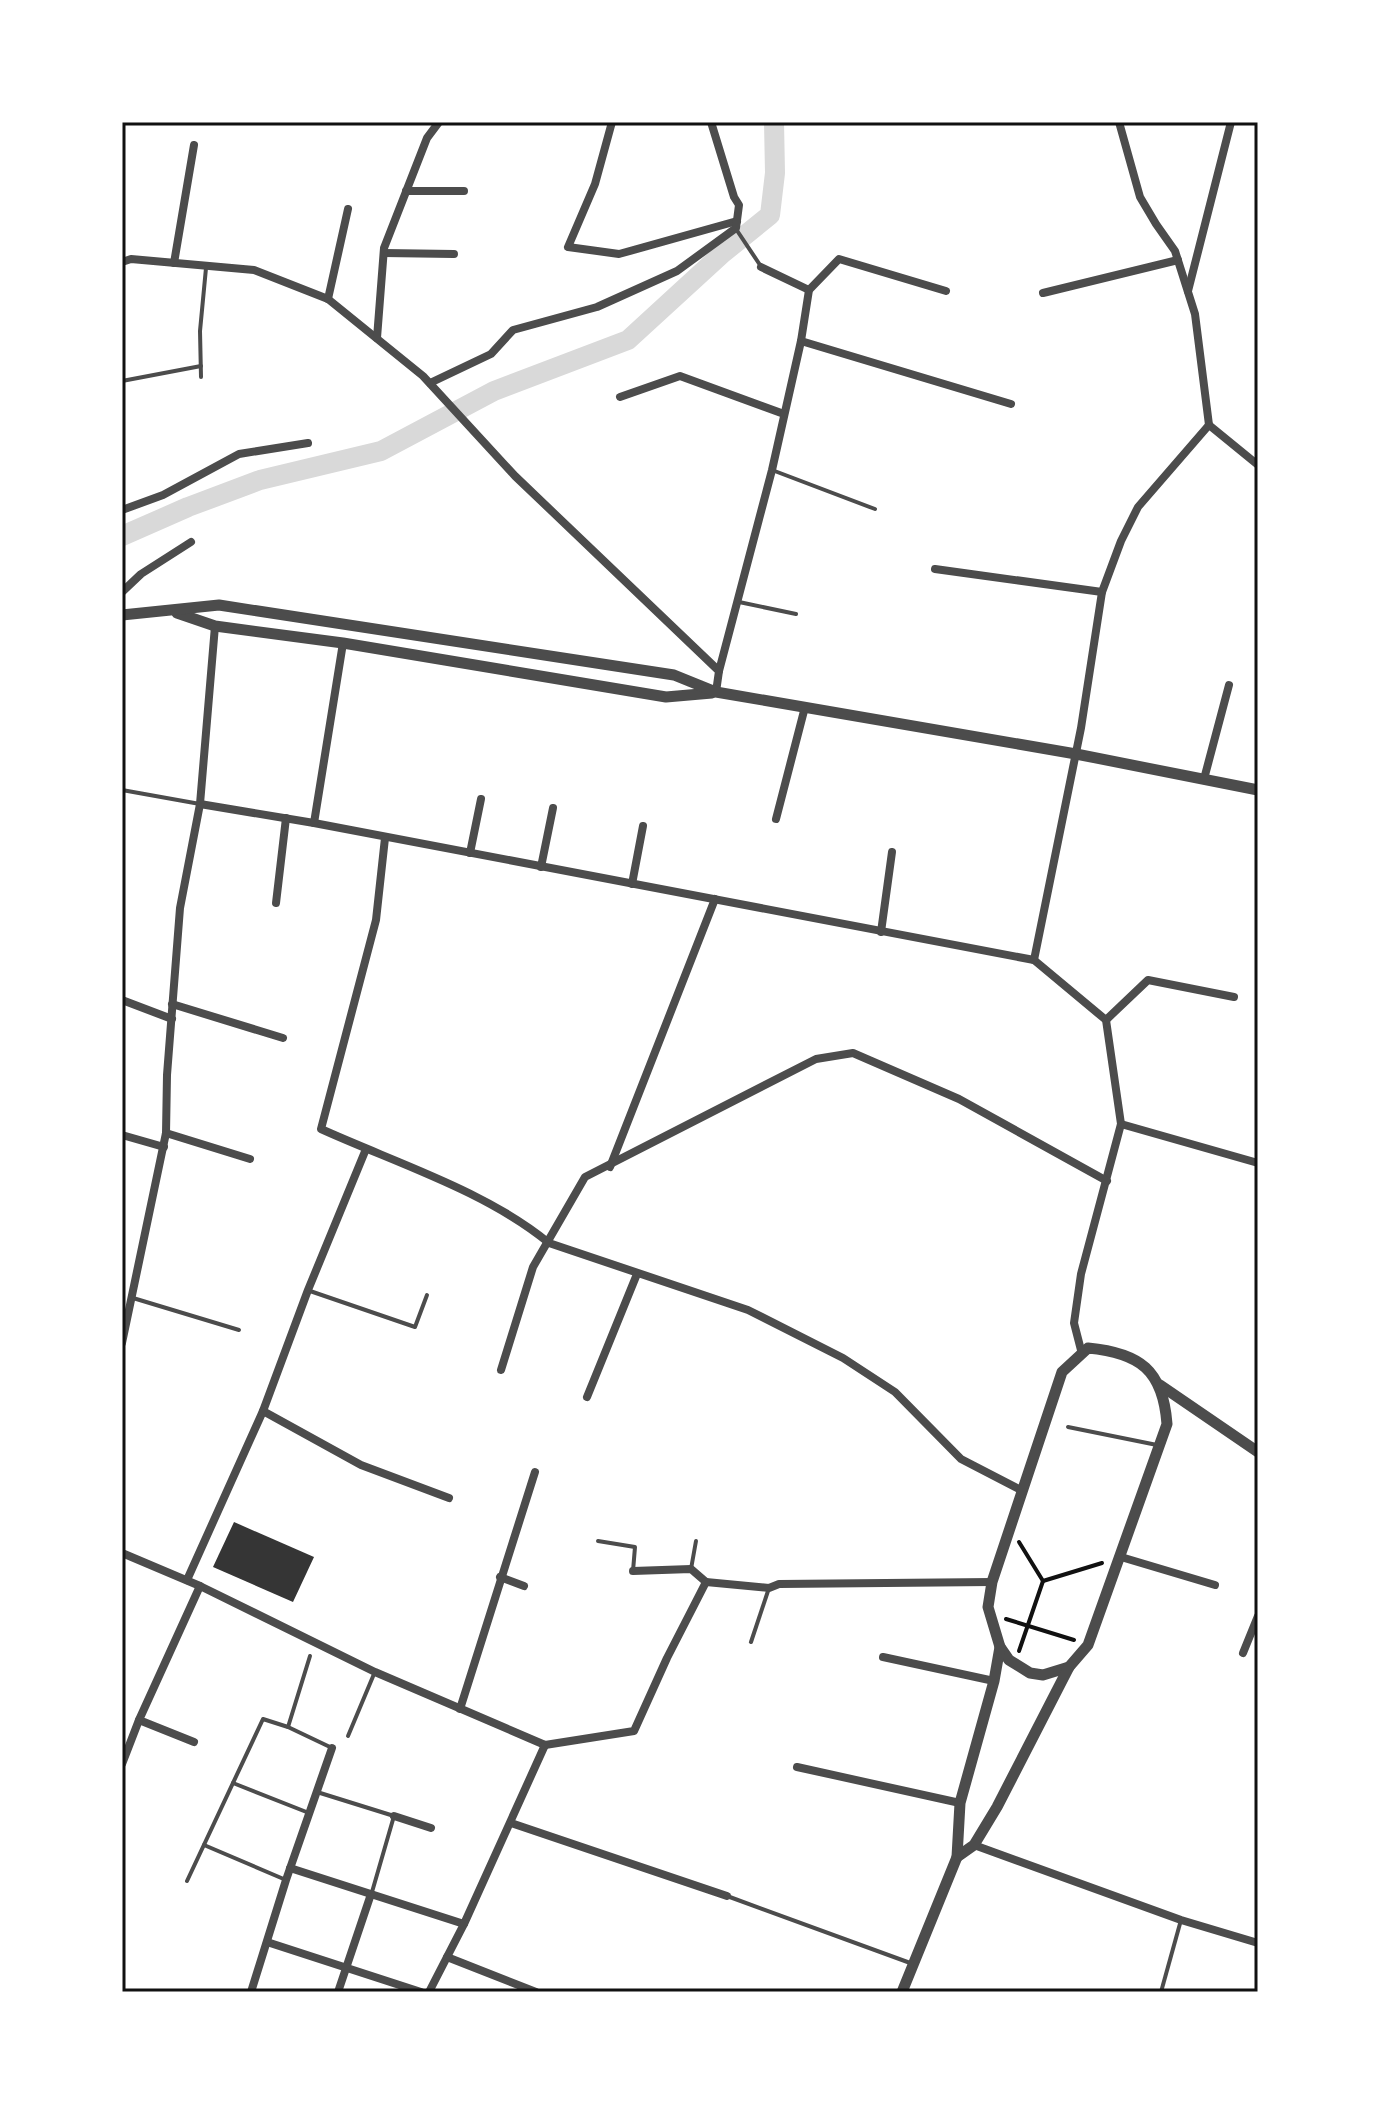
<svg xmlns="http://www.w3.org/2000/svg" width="1380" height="2114" viewBox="0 0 1380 2114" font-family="'Archivo Narrow',sans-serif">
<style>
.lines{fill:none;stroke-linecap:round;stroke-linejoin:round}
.canal{stroke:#d9d9d9;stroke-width:20}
.building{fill:#353535}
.path{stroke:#111;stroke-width:4}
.service{stroke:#4c4c4c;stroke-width:4}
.minor{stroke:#4c4c4c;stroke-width:8}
.tertiary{stroke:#4c4c4c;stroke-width:11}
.neatline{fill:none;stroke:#111;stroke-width:3}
</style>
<rect width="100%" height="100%" fill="#fff"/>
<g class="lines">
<polyline class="canal" points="122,536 188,507 260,480 381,451 494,391 628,340 723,253 770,215 775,173 774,122"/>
</g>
<polygon class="building" points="234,1522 314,1557 293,1602 213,1567"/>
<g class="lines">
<g class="path">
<polyline points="1019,1542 1043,1581 1102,1563"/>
<polyline points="1006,1619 1074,1640"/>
<polyline points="1019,1651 1043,1581"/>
</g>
<g class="service">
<polyline points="736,229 760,265"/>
<polyline points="201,377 200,331 206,268"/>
<polyline points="122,381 201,366"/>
<polyline points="772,470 875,509"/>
<polyline points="739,602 796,614"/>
<polyline points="122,790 200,804"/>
<polyline points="310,1291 415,1327 427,1295"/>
<polyline points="133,1298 239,1330"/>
<polyline points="1068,1427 1157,1445"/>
<polyline points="598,1541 635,1547 633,1571"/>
<polyline points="691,1569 696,1541"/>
<polyline points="751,1642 769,1588"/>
<polyline points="288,1727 310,1656"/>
<polyline points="348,1736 374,1674"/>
<polyline points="233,1783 309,1813"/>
<polyline points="317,1792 394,1816 372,1892"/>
<polyline points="204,1845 286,1880"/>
<polyline points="187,1881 263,1719 288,1727 330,1747"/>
<polyline points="727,1896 913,1964"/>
<polyline points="1161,1992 1181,1920"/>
</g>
<g class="minor">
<polyline points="612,122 595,184 568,247 619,254 737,221"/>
<polyline points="1119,122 1140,197 1156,224 1175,251 1195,314 1209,425"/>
<polyline points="406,191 464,191"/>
<polyline points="384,253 454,254"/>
<polyline points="122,262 131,259 254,270 328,299 423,376 515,476 719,671 716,692"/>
<polyline points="174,263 194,145"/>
<polyline points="761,267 809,290"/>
<polyline points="1188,291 1231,122"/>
<polyline points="1043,293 1178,260"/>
<polyline points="328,299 348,209"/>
<polyline points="377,338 384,248 427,138 439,122"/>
<polyline points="801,341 1011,404"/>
<polyline points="430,383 491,354 513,330 597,307 677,271 736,228 739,205 734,197 711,122"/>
<polyline points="620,397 680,376 784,414"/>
<polyline points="1209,425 1258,465"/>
<polyline points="122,510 163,495 239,454 308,443"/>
<polyline points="935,569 1102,592"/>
<polyline points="122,592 141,574 191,542"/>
<polyline points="719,671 772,470 801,341 809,290 839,259 946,291"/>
<polyline points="1204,779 1229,685"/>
<polyline points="200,804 314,823 1034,960 1106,1020 1121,1124 1081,1274 1074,1323 1082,1354"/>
<polyline points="776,819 805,707"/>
<polyline points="314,823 343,643"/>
<path d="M 385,838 L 376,920 L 321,1129 C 396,1163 486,1191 549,1243 L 748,1310 L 843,1358 L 895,1392 L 961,1459 L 1021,1490"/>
<polyline points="470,853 481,799"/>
<polyline points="541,867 553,808"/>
<polyline points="632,884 643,826"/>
<polyline points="276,903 286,818"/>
<polyline points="881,932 892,852"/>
<polyline points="1034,960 1081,728 1102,592 1121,541 1138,507 1209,425"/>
<polyline points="122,1000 172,1019"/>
<polyline points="172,1004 283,1038"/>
<polyline points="1106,1020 1148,980 1234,997"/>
<polyline points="1121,1124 1258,1163"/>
<polyline points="166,1133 250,1159"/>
<polyline points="122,1135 164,1147"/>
<polyline points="610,1167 715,899"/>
<polyline points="122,1343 166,1133 167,1075 180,908 200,804 215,626"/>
<polyline points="501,1370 533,1267 585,1177 816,1059 853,1053 959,1099 1107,1181"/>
<polyline points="587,1397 637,1274"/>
<polyline points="263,1411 361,1465 449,1498"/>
<polyline points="122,1553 200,1586 375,1672 545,1745"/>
<polyline points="1121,1557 1215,1585"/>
<polyline points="633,1571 691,1569 706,1582"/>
<polyline points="500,1577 524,1586"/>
<polyline points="187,1580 263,1411 308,1290 366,1149"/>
<polyline points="706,1582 769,1588 779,1584 992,1582"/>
<polyline points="1243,1653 1258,1616"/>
<polyline points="883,1657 994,1681"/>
<polyline points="460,1709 535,1472"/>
<polyline points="194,1742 139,1720 200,1586"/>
<polyline points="545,1745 634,1731 667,1658 706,1582"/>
<polyline points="122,1764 139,1720"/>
<polyline points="797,1767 960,1803"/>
<polyline points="394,1816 431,1828"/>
<polyline points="511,1823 727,1896"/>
<polyline points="974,1845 1181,1920 1258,1943"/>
<polyline points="290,1868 464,1924"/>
<polyline points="267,1942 421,1992"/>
<polyline points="447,1957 536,1992"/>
<polyline points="251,1992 286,1880 332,1748"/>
<polyline points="338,1992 371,1894"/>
<polyline points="429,1992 464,1924 545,1745"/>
</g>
<g class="tertiary">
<polyline points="177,613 215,626 343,643 666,697 712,693"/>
<polyline points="122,615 219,605 674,675 716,692 1076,754 1258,790"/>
<path d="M 1088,1348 C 1140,1353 1163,1370 1167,1424 L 1088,1645 L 1069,1667 L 1043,1675 L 1030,1673 L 1009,1660 L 1000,1647 L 988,1607 L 992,1582 L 1062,1372 Z"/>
<polyline points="1160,1385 1258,1452"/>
<polyline points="957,1857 974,1845 997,1807 1069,1667"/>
<polyline points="902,1992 957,1857 960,1803 994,1681 1000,1647"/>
</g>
</g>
<rect width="1380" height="2114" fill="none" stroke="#ffffff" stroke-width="248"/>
<rect x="124" y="124" width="1132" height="1866" class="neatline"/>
</svg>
